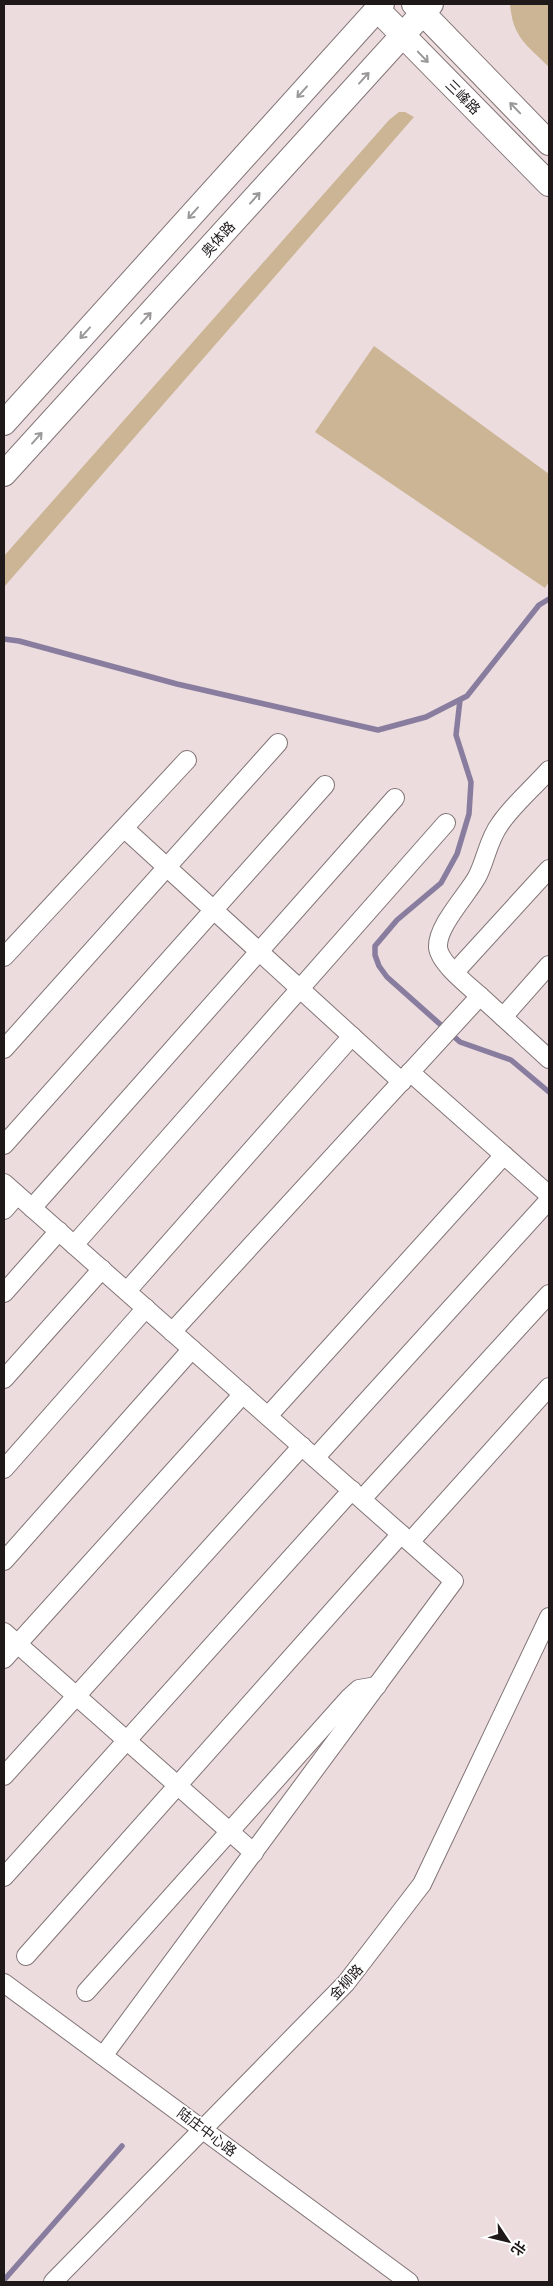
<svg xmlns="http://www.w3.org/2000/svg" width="553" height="2286" viewBox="0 0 553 2286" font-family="Jost,'Noto Sans SC',sans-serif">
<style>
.green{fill:#cbb594}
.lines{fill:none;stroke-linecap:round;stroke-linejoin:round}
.stream{stroke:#897d9f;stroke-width:5.5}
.minor-casing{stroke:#827476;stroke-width:20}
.secondary-casing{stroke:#827476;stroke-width:26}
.minor{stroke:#fff;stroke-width:18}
.secondary{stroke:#fff;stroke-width:24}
.oneway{stroke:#9a9898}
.labels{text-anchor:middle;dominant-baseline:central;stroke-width:4;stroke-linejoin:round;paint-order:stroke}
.street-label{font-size:14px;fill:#1f191a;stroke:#fff}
</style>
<rect width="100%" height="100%" fill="#ecdcde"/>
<g class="green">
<path d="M 510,4 L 549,4 L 549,67 C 526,44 513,38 510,4 Z"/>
<polygon points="399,112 405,112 414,117 4,587 4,556 389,120"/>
<polygon points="374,346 549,474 549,582 545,588 315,432"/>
</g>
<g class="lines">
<g class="stream">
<polyline points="4,639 19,641 177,684 378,730 426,717 467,696 539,605 549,599"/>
<polyline points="460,700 456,735 471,782 469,814 457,854 441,883 397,920 375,946 375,955 379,966 387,977 460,1042 511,1060 549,1092"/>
<polyline points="4,2280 122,2146"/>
</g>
<g class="minor-casing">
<g id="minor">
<polyline points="125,829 402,1082"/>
<polyline points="4,957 187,760"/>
<polyline points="455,972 549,869"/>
<path d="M 480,996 C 469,986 439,963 438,947 C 437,926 467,895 477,877 C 486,860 488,840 500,824 C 513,805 533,788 549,770"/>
<polyline points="503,1017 549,965"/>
<polyline points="4,1049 278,743"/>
<polyline points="410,1072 549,1195"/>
<polyline points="4,1145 325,785"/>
<polyline points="4,1183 454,1581 103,2056"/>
<polyline points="32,1208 395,798"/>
<polyline points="4,1210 17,1195"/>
<polyline points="74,1245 446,823"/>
<polyline points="127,1291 352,1036"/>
<polyline points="4,1293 59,1231"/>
<polyline points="172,1332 480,996 549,1059"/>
<polyline points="4,1379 102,1269"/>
<polyline points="268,1416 504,1155"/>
<polyline points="315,1458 549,1200"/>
<polyline points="4,1469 146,1308"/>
<polyline points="362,1499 549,1294"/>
<polyline points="410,1542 549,1387"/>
<polyline points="4,1561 192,1349"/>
<polyline points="4,1632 254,1853"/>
<polyline points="4,1659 243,1394"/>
<polyline points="4,1776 302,1446"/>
<polyline points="4,1877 352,1490"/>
<polyline points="26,1956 401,1534"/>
<polyline points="4,1983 409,2282"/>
<polyline points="86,1992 349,1698 359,1689 377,1686"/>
<polyline points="53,2282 346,1983 422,1884 549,1617"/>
</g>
</g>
<g class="secondary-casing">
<g id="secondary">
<polyline points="414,4 549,143"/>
<polyline points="377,9 549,184"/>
<polyline points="4,423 382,4"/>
<polyline points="4,474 431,4"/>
</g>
</g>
<use href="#minor" class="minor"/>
<use href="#secondary" class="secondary"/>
</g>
<defs><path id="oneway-shaft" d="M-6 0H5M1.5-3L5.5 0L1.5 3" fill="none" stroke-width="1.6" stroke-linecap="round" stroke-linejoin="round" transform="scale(1.25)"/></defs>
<g class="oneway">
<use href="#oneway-shaft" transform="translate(423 57) rotate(46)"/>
<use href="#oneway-shaft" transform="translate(364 78) rotate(-48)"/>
<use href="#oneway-shaft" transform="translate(302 92) rotate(132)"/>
<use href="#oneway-shaft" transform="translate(515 108) rotate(-134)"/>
<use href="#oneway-shaft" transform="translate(255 198) rotate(-48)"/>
<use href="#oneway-shaft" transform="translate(193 213) rotate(132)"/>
<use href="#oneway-shaft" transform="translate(146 318) rotate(-48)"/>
<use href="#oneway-shaft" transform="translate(85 333) rotate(132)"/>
<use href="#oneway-shaft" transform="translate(37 438) rotate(-48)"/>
</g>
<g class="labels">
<g class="street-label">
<text transform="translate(463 97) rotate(45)">三峰路</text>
<text transform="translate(218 239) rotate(-48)">奥体路</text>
<text transform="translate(346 1982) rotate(-48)">金柳路</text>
<text transform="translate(207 2132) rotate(37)">陆庄中心路</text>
</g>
</g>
<rect width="553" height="2286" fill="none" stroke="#1f191a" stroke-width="10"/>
<g transform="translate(508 2241) rotate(125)" stroke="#ffffff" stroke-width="4" paint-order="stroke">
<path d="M0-4L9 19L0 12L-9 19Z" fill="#1f191a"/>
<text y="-8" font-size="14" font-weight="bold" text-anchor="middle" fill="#1f191a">北</text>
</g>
</svg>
